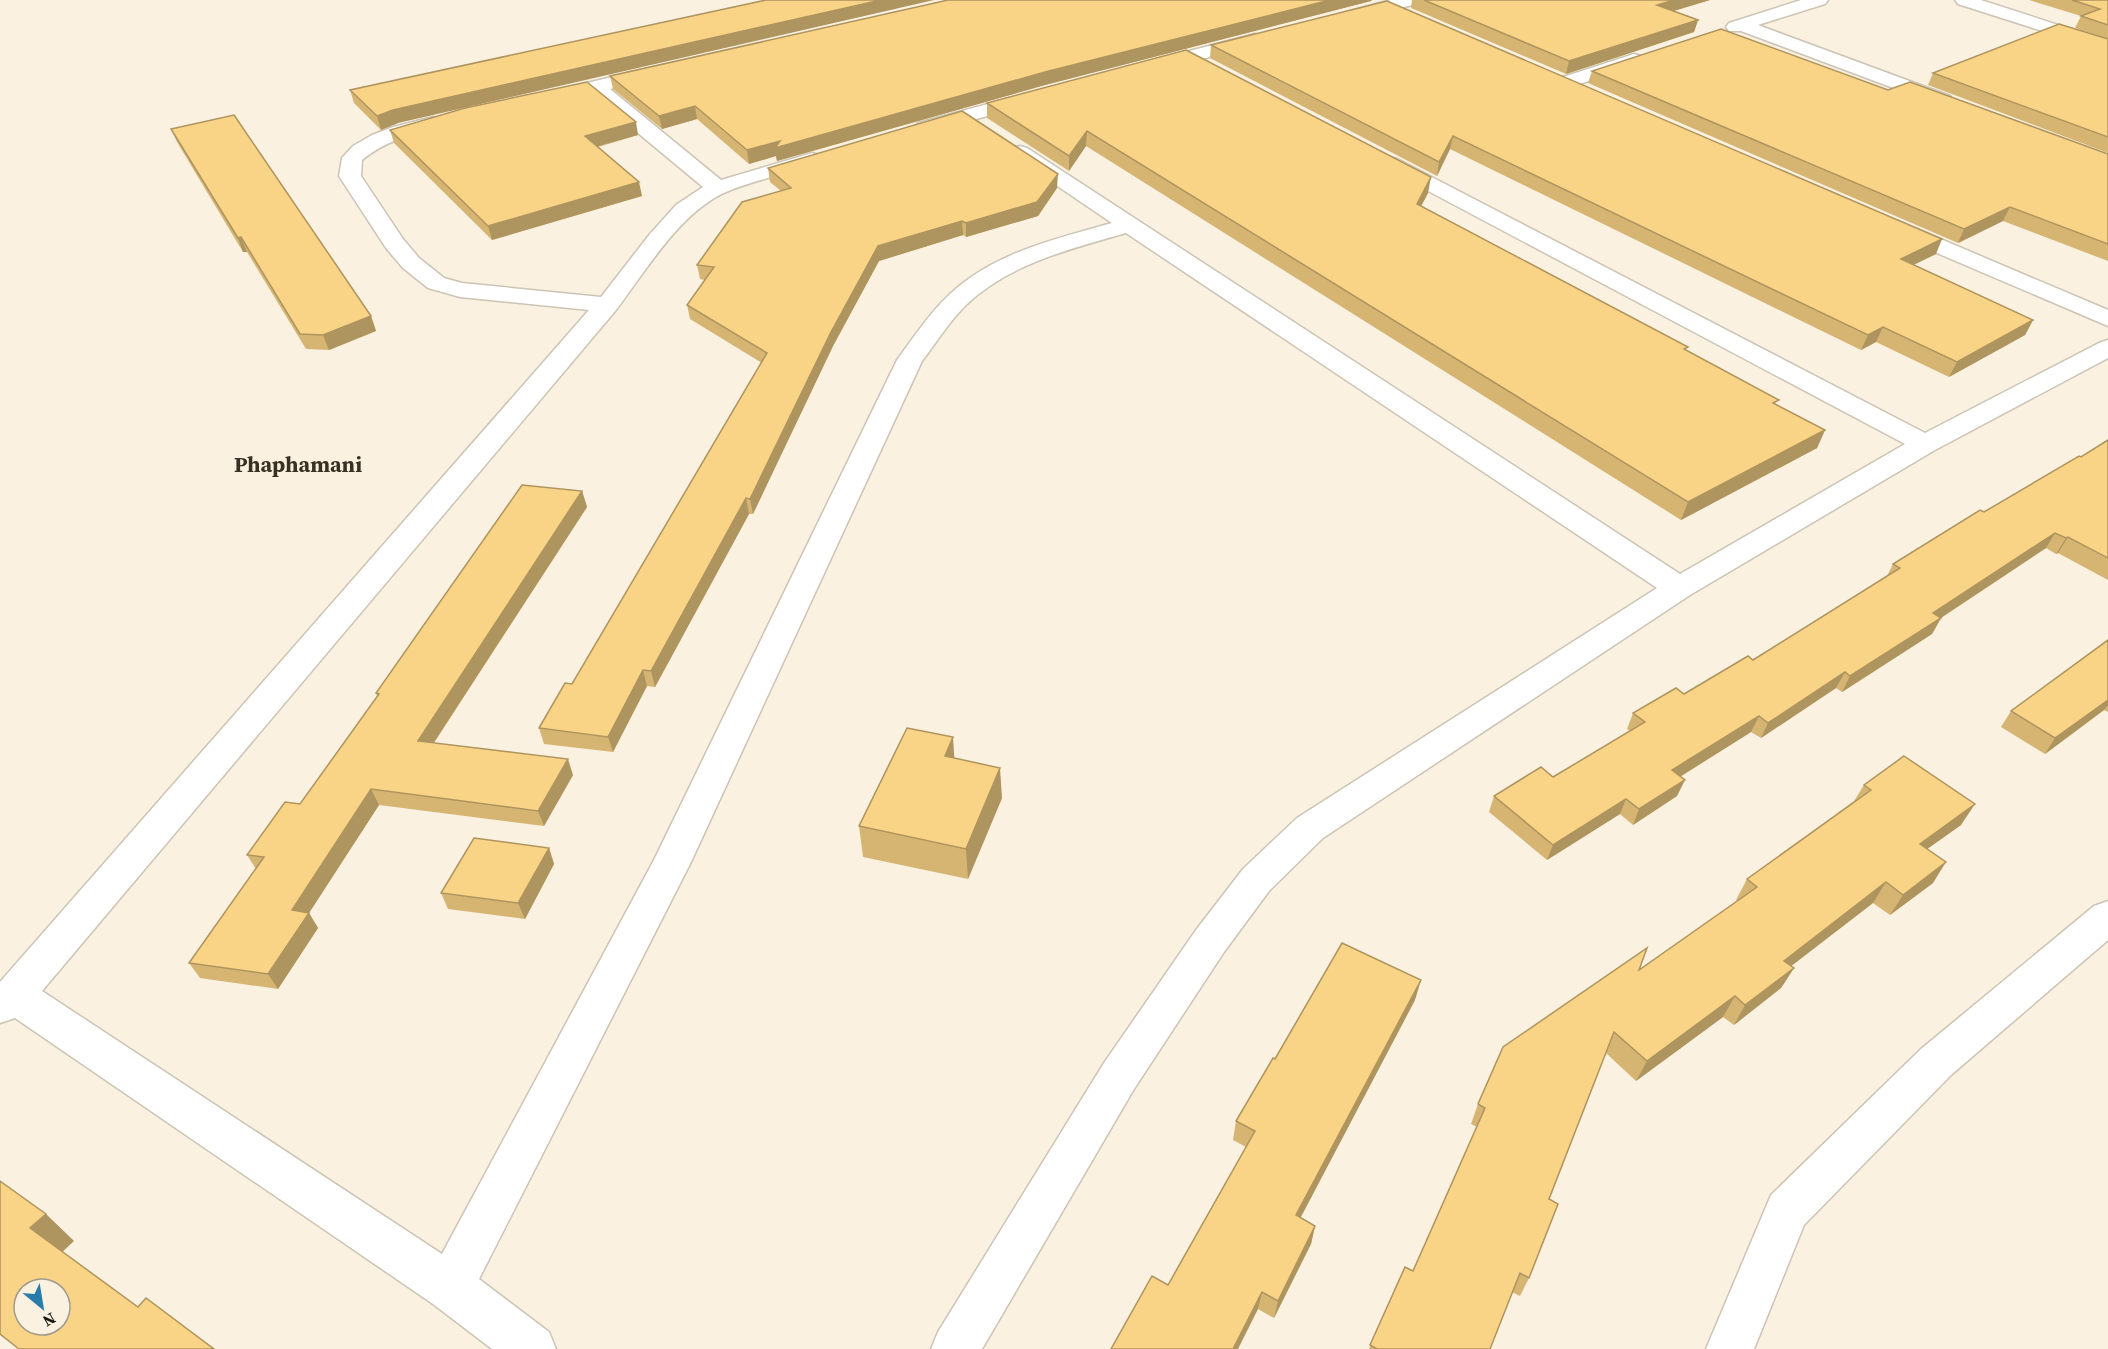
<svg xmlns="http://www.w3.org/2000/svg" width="2108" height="1349" viewBox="0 0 2108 1349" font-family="'Source Serif 4',serif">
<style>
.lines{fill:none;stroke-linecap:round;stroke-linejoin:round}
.minor-casing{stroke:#ccc4b4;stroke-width:3}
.minor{fill:#fff;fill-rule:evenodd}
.wall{fill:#d6b573}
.shaded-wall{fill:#ae945e}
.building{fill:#f9d386;stroke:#ae945e;stroke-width:1.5;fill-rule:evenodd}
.labels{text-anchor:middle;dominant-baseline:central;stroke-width:5;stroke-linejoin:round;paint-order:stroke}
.district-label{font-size:22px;font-weight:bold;fill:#373023;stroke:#faf1e0}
</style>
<rect width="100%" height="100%" fill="#faf1e0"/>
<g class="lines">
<g class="minor-casing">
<g id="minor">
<polygon points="1391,0 1419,0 1416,4 1352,21 1346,20 1343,16 1346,12"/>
<polygon points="1801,0 1828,0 1825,4 1758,25 1950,96 1953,100 1950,104 1936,104 1741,31 1729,31 1726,27 1729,23"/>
<polygon points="1955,0 1981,0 2108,41 2108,52 1958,4"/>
<polygon points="1255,34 1261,35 1264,39 1261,43 1154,72 1147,70 1145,66 1147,62"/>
<polygon points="1634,54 1641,56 1643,60 1641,64 1564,89 1557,87 1554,83 1557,79"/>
<path d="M 655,67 L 662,69 L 664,73 L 662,77 L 610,89 L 721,180 L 812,153 L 819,155 L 822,159 L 819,163 C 789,173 755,180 726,192 C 680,212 645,272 616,310 L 42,991 L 442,1254 L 654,860 L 897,360 C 913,338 929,314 949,295 C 993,253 1055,239 1112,223 L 1013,156 L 1010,152 L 1013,148 L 1020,146 L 1027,148 L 1680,574 L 1905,444 L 1383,167 L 1379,163 L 1383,159 L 1390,157 L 1397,159 L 1925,433 L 2099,343 L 2108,340 L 2108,358 L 1935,450 L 1690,595 L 1323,838 L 1269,891 L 1224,952 L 1134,1089 L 982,1349 L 931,1349 L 938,1332 L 1104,1063 L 1196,930 L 1243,869 L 1297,818 L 1657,588 L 1126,233 C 1070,249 1008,264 965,306 C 948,323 936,343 922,361 L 691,862 L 479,1279 L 549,1332 L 556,1349 L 492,1349 L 433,1304 L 15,1018 L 0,1023 L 0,982 L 589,310 L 460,297 L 428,288 L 403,268 L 386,248 L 339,176 L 342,158 L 353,146 L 372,135 L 393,127 L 433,117 L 440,119 L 443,123 L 440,127 C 412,134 385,141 362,160 L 361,176 L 403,239 L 419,258 L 444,278 L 462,283 L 601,297 L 650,234 L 676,205 L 703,187 L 591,94 L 551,103 L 544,101 L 541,97 L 544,93 Z"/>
<polygon points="1032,92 1039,94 1042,98 1039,102 925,133 918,131 915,127 918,123"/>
<polygon points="1898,221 2108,310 2108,326 1890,233 1887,228 1890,223"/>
<polygon points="2108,901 2108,940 1951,1075 1804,1225 1754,1349 1706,1349 1771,1195 1921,1049 2094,906"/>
</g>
</g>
<use href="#minor" class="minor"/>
</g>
<g class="wall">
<polygon points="948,0 1372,0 1371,1 1045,85 777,161 776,156 749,164 697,119 662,129 613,89 610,76"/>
<polygon points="1412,0 1710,0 1673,11 1698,20 1694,32 1566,74 1411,8"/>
<polygon points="2029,0 2108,0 2108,39 2075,28 2081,16"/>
<polygon points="2108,39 2108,153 1928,85 1933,73"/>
<polygon points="1211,45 1936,254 1913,265 2033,320 2025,335 1949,377 1876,342 1861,350 1450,149 1437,176 1210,58"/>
<polygon points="1592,71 1888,90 2108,154 2108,261 2003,221 1958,243 1588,83"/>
<polygon points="350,90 398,123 381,130 354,103"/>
<polygon points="987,103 1428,193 1421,206 1687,351 1777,405 1825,430 1817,448 1681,520 1086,146 1069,171 987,118"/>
<polygon points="171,129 371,316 376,331 329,350 306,349 247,252 243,252 177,142"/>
<polygon points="390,130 638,135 598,147 642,196 492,240 394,143"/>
<polygon points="768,168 1057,188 1038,216 966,237 963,235 879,261 833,346 753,514 749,514 655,687 647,686 613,752 544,744 539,728 572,684 762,363 690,319 687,305 705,280 700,279 697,265 781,191 770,182"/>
<polygon points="2108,440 2108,580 2058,553 2056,554 2046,548 1941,618 1932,634 1842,692 1836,688 1761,738 1751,732 1680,777 1677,796 1633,825 1620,814 1547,860 1489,812 1494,796 1553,777 1630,731 1627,729 1633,713 1684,694 1753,660 1887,576 1893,564 2081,457"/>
<polygon points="582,491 587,507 434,743 573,775 544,826 379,805 309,913 318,928 278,989 200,978 189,963 256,869 247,855 300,804 377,696 376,693"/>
<polygon points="2108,640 2108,712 2104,710 2045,754 2001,727 2011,711"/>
<polygon points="955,758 1002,798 968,879 863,857 859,826"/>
<polygon points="1864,785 1961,825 1927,849 1933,883 1890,915 1873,903 1791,966 1794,968 1781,988 1734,1025 1723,1017 1636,1081 1606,1053 1549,1199 1529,1278 1520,1296 1512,1292 1490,1349 1369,1349 1405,1267 1413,1271 1477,1127 1471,1124 1478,1104 1639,970 1738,901 1736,900 1747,879 1854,801"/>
<polygon points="549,848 554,864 525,919 448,909 441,893"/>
<polygon points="1415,1000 1300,1218 1315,1226 1311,1244 1274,1318 1258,1309 1168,1285 1246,1147 1233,1140 1236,1121 1275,1059"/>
</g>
<g class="shaded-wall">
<polygon points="881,0 934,0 398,123 381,130 377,116 393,110"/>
<polygon points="1330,0 1372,0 1371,1 1045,85 777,161 776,156 749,164 747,150 780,141 1045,72"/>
<polygon points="1674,0 1710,0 1654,17 1657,5"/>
<polygon points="1698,20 1694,32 1566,74 1569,61"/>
<polygon points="695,106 697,119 662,129 659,116"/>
<polygon points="636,122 638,135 588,149 585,136"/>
<polygon points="1087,131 1086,146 1069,171 1069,156"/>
<polygon points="1453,136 1450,149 1437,176 1439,162"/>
<polygon points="1058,174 1057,188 1038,216 966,237 966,223"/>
<polygon points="1431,177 1428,193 1414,220 1417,204"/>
<polygon points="639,182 642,196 492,240 488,226"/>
<polygon points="2010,207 2003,221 1958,243 1964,229"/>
<polygon points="962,221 963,235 879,261 833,346 753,514 750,499 831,332 878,246"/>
<polygon points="241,237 247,252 243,252 238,238"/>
<polygon points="1942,239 1936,254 1895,274 1901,259"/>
<polygon points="371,316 376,331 329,350 323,335"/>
<polygon points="2033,320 2025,335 1949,377 1957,362"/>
<polygon points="1883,327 1876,342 1861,350 1868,335"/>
<polygon points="1825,430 1817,448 1681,520 1688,502"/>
<polygon points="582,491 587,507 425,756 418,741"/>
<polygon points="746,498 749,514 655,687 651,671"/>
<polygon points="2055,533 2046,548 1924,629 1933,613"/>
<polygon points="2068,537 2058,553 2056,554 2066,538"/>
<polygon points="1941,618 1932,634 1842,692 1850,676"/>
<polygon points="643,670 647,686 613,752 608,737"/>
<polygon points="1845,672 1836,688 1761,738 1768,723"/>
<polygon points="2108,700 2108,705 2104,710 2045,754 2055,738"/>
<polygon points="1759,716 1751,732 1665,786 1672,770"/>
<polygon points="953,737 955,768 945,756"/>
<polygon points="568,759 573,775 544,826 538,811"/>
<polygon points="1000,768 1002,798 968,879 966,849"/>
<polygon points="1685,780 1677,796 1633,825 1639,809"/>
<polygon points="371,789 379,805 309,913 318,928 278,989 268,974 292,910"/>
<polygon points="1626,799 1620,814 1547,860 1553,845"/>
<polygon points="1975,804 1961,825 1906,864 1920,844"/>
<polygon points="549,848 554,864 525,919 518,903"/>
<polygon points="1946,862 1933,883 1890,915 1903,895"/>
<polygon points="1886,882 1873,903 1772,981 1784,961"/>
<polygon points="1794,968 1781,988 1734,1025 1745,1005"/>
<polygon points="1421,980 1415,1000 1292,1234 1296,1215"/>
<polygon points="1735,996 1723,1017 1636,1081 1647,1061"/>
<polygon points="46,1214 74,1241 59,1255 30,1228"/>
<polygon points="1315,1226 1311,1244 1274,1318 1278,1301"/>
<polygon points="1262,1292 1258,1309 1238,1349 1233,1349"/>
</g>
<g class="building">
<polygon points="766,0 881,0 393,110 377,116 350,90"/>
<polygon points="948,0 1330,0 1045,72 775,148 780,141 747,150 695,106 659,116 610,76"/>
<polygon points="1424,0 1674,0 1657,5 1698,20 1569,61"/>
<polygon points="2072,0 2108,0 2108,25 2081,16 2100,9"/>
<polygon points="1387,1 1942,239 1901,259 2033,320 1957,362 1883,327 1868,335 1453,136 1439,162 1211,45"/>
<polygon points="2059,24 2108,39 2108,137 1933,73"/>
<polygon points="1721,29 1888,90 1910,82 2108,154 2108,244 2010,207 1964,229 1592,71"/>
<polygon points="1186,50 1431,177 1417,204 1688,347 1684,349 1779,400 1773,403 1825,430 1688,502 1087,131 1069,156 987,103"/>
<polygon points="587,82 636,122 585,136 639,182 488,226 390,130 465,108"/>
<polygon points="962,111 1058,174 1037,202 966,223 962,221 878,246 831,332 750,499 746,498 651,671 643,670 608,737 539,728 565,683 572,684 767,353 687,305 714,267 697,265 742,202 791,188 768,168"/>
<polygon points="234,115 371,316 323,335 300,334 241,237 238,238 171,129"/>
<polygon points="2108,440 2108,558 2068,537 2066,538 2055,533 1933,613 1941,618 1850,676 1845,672 1768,723 1759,716 1672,770 1685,780 1639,809 1626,799 1553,845 1494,796 1541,767 1553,777 1645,722 1633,713 1676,688 1684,694 1748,656 1753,660 1900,568 1893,564 1980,510 1984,512 2079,456 2081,457"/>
<polygon points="522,485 582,491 418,741 568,759 538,811 371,789 292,910 309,913 268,974 189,963 264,857 247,855 285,802 300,804 379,694 376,693"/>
<polygon points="2108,640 2108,700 2055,738 2011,711"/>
<polygon points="907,728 953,737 945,756 1000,768 966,849 859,826"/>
<polygon points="1904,756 1975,804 1920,844 1946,862 1903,895 1886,882 1784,961 1794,968 1745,1005 1735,996 1647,1061 1614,1032 1549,1199 1558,1204 1529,1278 1520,1273 1490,1349 1377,1349 1370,1345 1405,1267 1413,1271 1485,1108 1478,1104 1503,1047 1647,948 1639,970 1757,887 1747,879 1871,790 1864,785"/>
<polygon points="474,838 549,848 518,903 441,893"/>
<polygon points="1342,943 1421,980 1296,1215 1315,1226 1278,1301 1262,1292 1233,1349 1111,1349 1152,1276 1168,1285 1255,1131 1236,1121 1273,1058 1275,1059"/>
<path d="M 0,1181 L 46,1214 L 30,1228 L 138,1307 L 146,1298 L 214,1349 L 19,1349 L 0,1334 ZM 24,1289 L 60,1289 L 60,1325 L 24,1325 Z"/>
</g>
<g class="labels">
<g class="district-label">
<text x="298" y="464">Phaphamani</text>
</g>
</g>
<g transform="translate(42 1307) rotate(150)"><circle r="28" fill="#faf1e0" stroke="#a09a8d" stroke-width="1.5"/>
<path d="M0-4.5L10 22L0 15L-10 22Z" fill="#297bac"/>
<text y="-9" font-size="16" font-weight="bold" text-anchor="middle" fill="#1a1711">N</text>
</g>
</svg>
